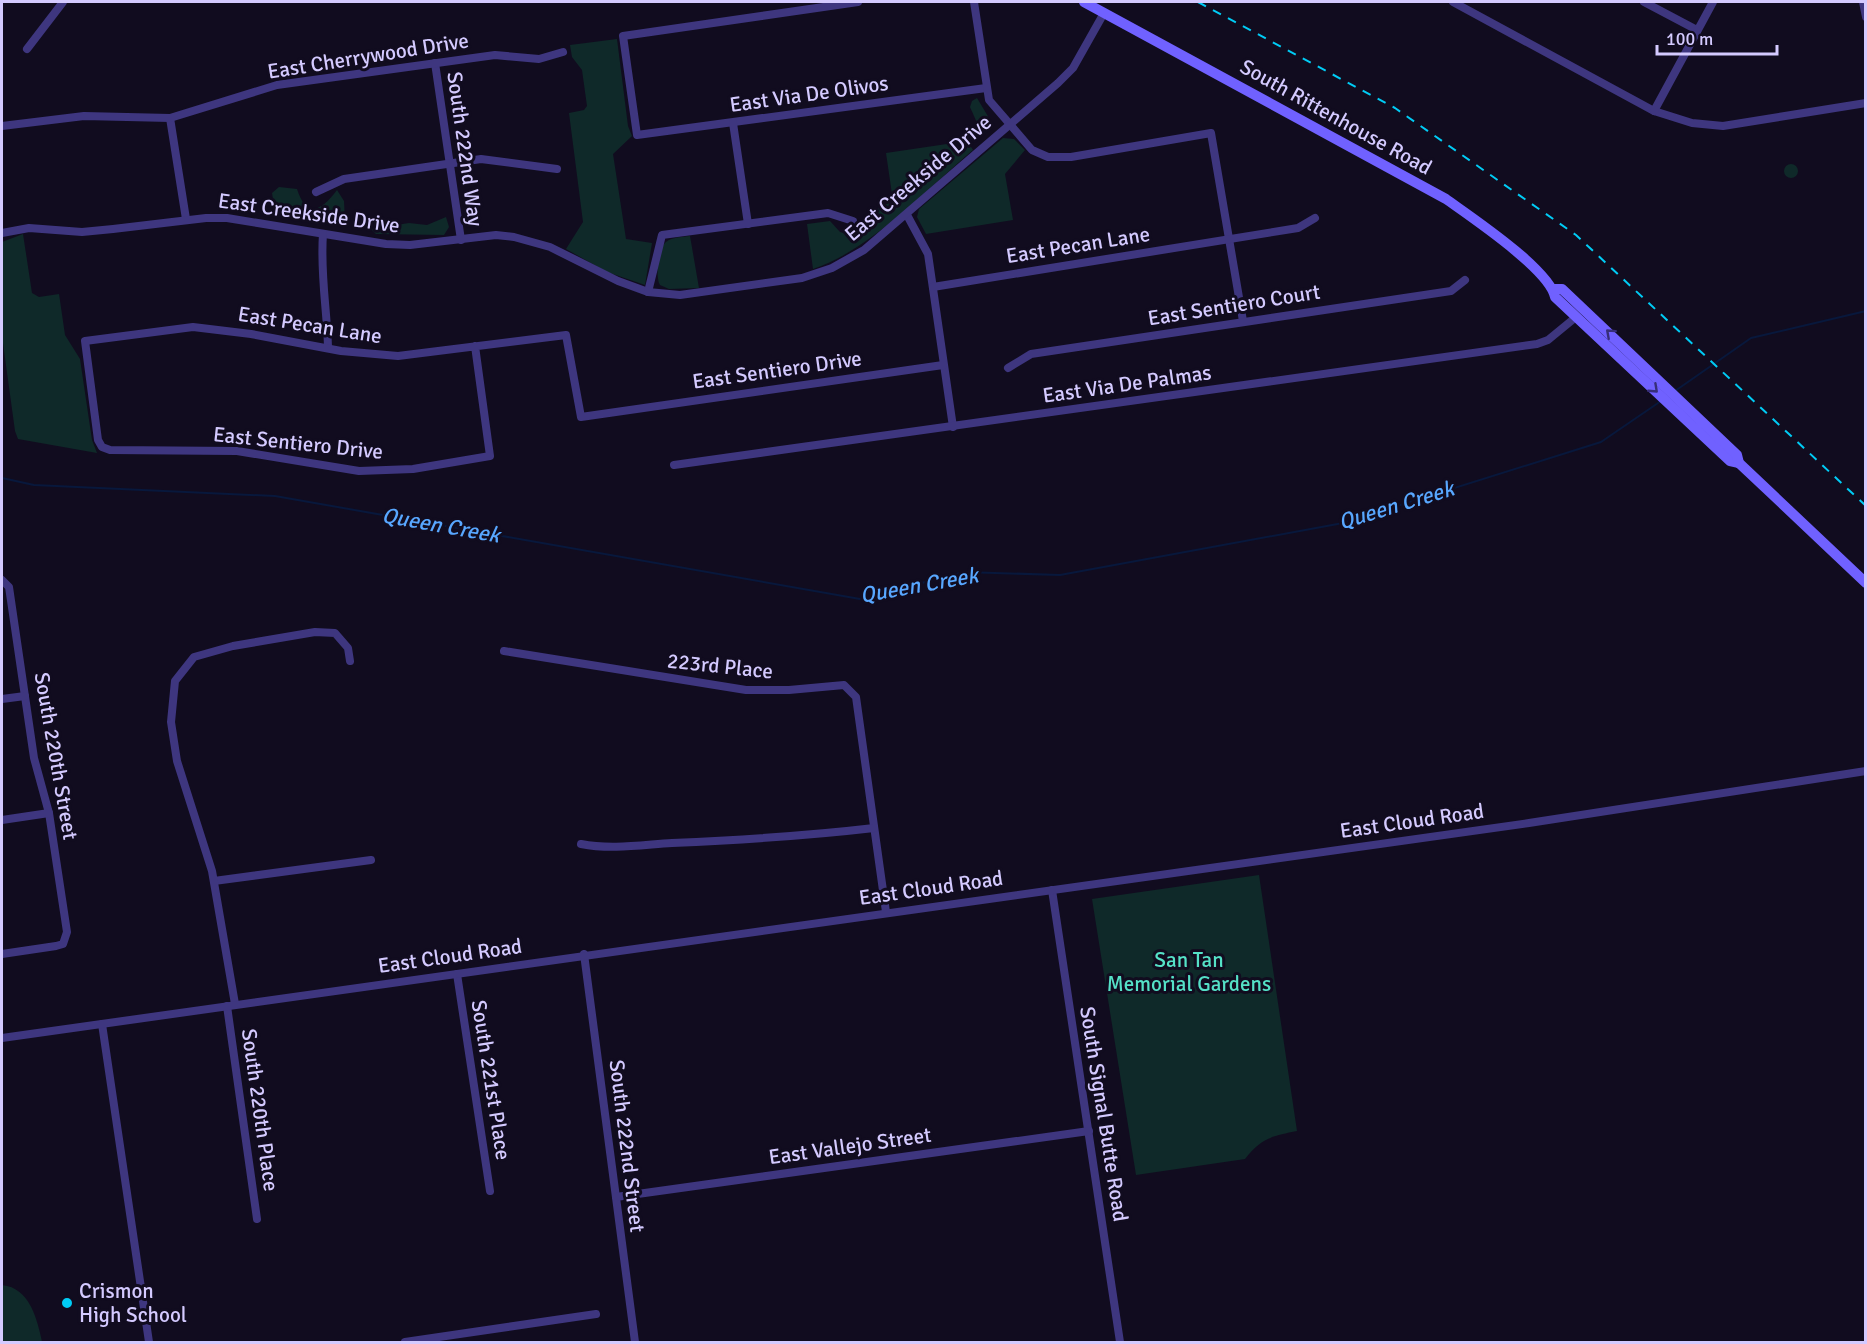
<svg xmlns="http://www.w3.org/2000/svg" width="1867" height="1344" viewBox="0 0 1867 1344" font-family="Signika,sans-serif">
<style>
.green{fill:#0f2929}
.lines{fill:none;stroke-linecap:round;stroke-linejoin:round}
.stream{stroke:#08183c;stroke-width:2}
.minor{stroke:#3e367f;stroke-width:8}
.secondary{stroke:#7061ff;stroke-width:10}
.rail{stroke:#00ccf5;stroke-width:2;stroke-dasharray:9 8;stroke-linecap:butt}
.oneway{stroke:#372e79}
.poi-dot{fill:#00ccf5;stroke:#110c1f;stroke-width:2}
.labels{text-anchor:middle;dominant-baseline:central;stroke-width:6;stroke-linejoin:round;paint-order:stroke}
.street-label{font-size:21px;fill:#d4caff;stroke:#110c1f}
.park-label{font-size:21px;fill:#55e1c7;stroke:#110c1f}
.poi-label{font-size:21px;fill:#d4caff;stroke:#110c1f;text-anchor:start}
.water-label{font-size:22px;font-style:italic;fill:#58a7ff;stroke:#110c1f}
</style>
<rect width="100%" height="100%" fill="#110c1f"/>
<g class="green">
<polygon points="617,39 628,126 632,136 613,154 626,239 652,243 645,285 607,272 566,249 583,222 569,113 584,110 587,106 582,70 572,57 570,45"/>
<polygon points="977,98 992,123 988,131 982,134 970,107 972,101"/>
<polygon points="1003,138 1014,139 1025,150 1005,174 1013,220 926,234 917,217 919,209"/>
<path d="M 967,141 L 973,150 C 928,188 869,251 813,269 L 807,224 L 830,221 L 840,232 L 854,236 C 866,232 871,225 868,212 L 893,201 L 886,153 Z"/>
<circle cx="1791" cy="171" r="7"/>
<path d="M 279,187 L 297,189 C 307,220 322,210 337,190 L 344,201 L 345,221 L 334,216 L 276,217 L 272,193 Z"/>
<polygon points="446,217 449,227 444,235 376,234 371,229 409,223 427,225"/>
<polygon points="23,234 32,293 39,297 59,294 65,335 80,359 92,440 97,453 18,439 15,431 2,336 2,242"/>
<path d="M 690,236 L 699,288 L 669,289 L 660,285 C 655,277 658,248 666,242 C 672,237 683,237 690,236 Z"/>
<path d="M 1259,875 L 1297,1131 C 1272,1136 1261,1138 1245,1159 L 1136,1175 L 1092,899 Z"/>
<path d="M 2,1285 C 30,1288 37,1319 42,1342 L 2,1342 Z"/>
</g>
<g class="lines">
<g class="stream">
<polyline points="1675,391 1751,338 1866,311"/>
<polyline points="2,478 34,485 275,496 860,599 964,572 1060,575 1343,523 1601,442 1661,401"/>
</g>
<g class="minor">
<polyline points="858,2 623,36 637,135 986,88"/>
<polyline points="974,2 989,100 1032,150 1048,157 1071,157 1211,133 1243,321"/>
<polyline points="1453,2 1654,111 1692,123 1723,126 1866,103"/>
<polyline points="1644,2 1697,30"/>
<polyline points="1863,2 1866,17"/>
<polyline points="27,49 63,2"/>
<polyline points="435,63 461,240"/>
<polyline points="1654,111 1713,2"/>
<polyline points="170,118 186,219"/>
<polyline points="733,123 748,224"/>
<polyline points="2,126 84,116 170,118 277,85 495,55 539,59 563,52"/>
<polyline points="316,192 344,179 481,159 557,169"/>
<polyline points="907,215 928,254 953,427"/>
<polyline points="2,233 29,228 82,232 113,229 206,218 227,218 386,244 410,245 496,235 514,237 550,247 618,281 648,292 680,295 802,278 832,268 864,250 1058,83 1073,68 1104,13"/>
<path d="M 323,234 C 320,273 327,309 328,347"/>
<polyline points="933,287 1298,228 1315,218"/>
<polyline points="648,292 662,235 828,213 853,221"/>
<polyline points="475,346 490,456 413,469 359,471 237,451 110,450 102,447 98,440 85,341 193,327 251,334 341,351 398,356 566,335 581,417 943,365"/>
<polyline points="1008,368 1031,354 1451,291 1465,280"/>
<polyline points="674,465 1537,344 1548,340 1576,317"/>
<polyline points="2,580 9,587 34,758 49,813 67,932 63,944 56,946 2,954"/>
<polyline points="504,651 746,690 789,690 844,685 856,697 886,912"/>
<polyline points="2,699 25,696"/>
<polyline points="2,820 49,813"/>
<path d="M 581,844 C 611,850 641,845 672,843 C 740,840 806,836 874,828"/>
<polyline points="214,881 371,860"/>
<polyline points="1052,890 1120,1342"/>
<polyline points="584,954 635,1342"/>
<polyline points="457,974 490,1191"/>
<polyline points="235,1004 212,871 177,761 171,722 175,681 194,657 233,646 315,632 335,633 348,648 350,661"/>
<polyline points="227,1006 257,1219"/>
<polyline points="102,1024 149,1342"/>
<polyline points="2,1038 1529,823 1866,771"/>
<polyline points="616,1197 1089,1131"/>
<polyline points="405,1342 596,1314"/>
</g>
<g class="secondary">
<path d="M 1084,2 L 1446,199 C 1471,217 1549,269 1555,297 L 1730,461 L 1739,463"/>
<polyline points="1553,289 1562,289 1737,455 1739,463 1866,583"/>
</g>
<polyline class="rail" points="1198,2 1395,108 1576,235 1866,506"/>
</g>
<defs><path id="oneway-chevron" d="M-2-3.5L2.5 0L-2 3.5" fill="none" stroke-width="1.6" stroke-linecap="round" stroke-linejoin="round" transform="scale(1.5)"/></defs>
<g class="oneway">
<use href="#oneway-chevron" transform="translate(1610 333) rotate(-138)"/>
<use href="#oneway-chevron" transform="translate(1654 389) rotate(43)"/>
</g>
<circle class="poi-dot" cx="67" cy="1303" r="6"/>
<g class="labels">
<g class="street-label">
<text transform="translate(368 56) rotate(-9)">East Cherrywood Drive</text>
<text transform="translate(809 94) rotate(-8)">East Via De Olivos</text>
<text transform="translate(1336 117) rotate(29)">South Rittenhouse Road</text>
<text transform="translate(465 149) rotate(82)">South 222nd Way</text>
<text transform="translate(918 178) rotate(-40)">East Creekside Drive</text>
<text transform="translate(309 213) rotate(8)">East Creekside Drive</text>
<text transform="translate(1078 245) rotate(-9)">East Pecan Lane</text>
<text transform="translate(1234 305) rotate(-9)">East Sentiero Court</text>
<text transform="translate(310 325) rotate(9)">East Pecan Lane</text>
<text transform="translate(777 370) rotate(-8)">East Sentiero Drive</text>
<text transform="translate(1127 384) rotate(-8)">East Via De Palmas</text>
<text transform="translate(298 443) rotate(6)">East Sentiero Drive</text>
<text transform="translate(720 666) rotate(6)">223rd Place</text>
<text transform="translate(56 756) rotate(80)">South 220th Street</text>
<text transform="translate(1412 821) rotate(-8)">East Cloud Road</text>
<text transform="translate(931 888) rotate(-8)">East Cloud Road</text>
<text transform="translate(450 956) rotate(-8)">East Cloud Road</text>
<text transform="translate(491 1080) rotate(81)">South 221st Place</text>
<text transform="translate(260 1110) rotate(82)">South 220th Place</text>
<text transform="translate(1104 1114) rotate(81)">South Signal Butte Road</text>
<text transform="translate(627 1146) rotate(83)">South 222nd Street</text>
<text transform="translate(850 1146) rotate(-8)">East Vallejo Street</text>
</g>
<g class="park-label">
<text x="1189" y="960">San Tan<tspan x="1189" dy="24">Memorial Gardens</tspan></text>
</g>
<g class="poi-label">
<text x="79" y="1291">Crismon<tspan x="79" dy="24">High School</tspan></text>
</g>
<g class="water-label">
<text transform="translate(1396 505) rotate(-17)">Queen Creek</text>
<text transform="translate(441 525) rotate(10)">Queen Creek</text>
<text transform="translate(919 585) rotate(-10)">Queen Creek</text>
</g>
</g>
<rect width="1867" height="1344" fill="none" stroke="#d4caff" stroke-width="6"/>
<path d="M1657 45v9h120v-9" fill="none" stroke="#d4caff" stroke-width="3"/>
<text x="1666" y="45" font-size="18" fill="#d4caff" stroke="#110c1f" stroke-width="4.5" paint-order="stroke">100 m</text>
</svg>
